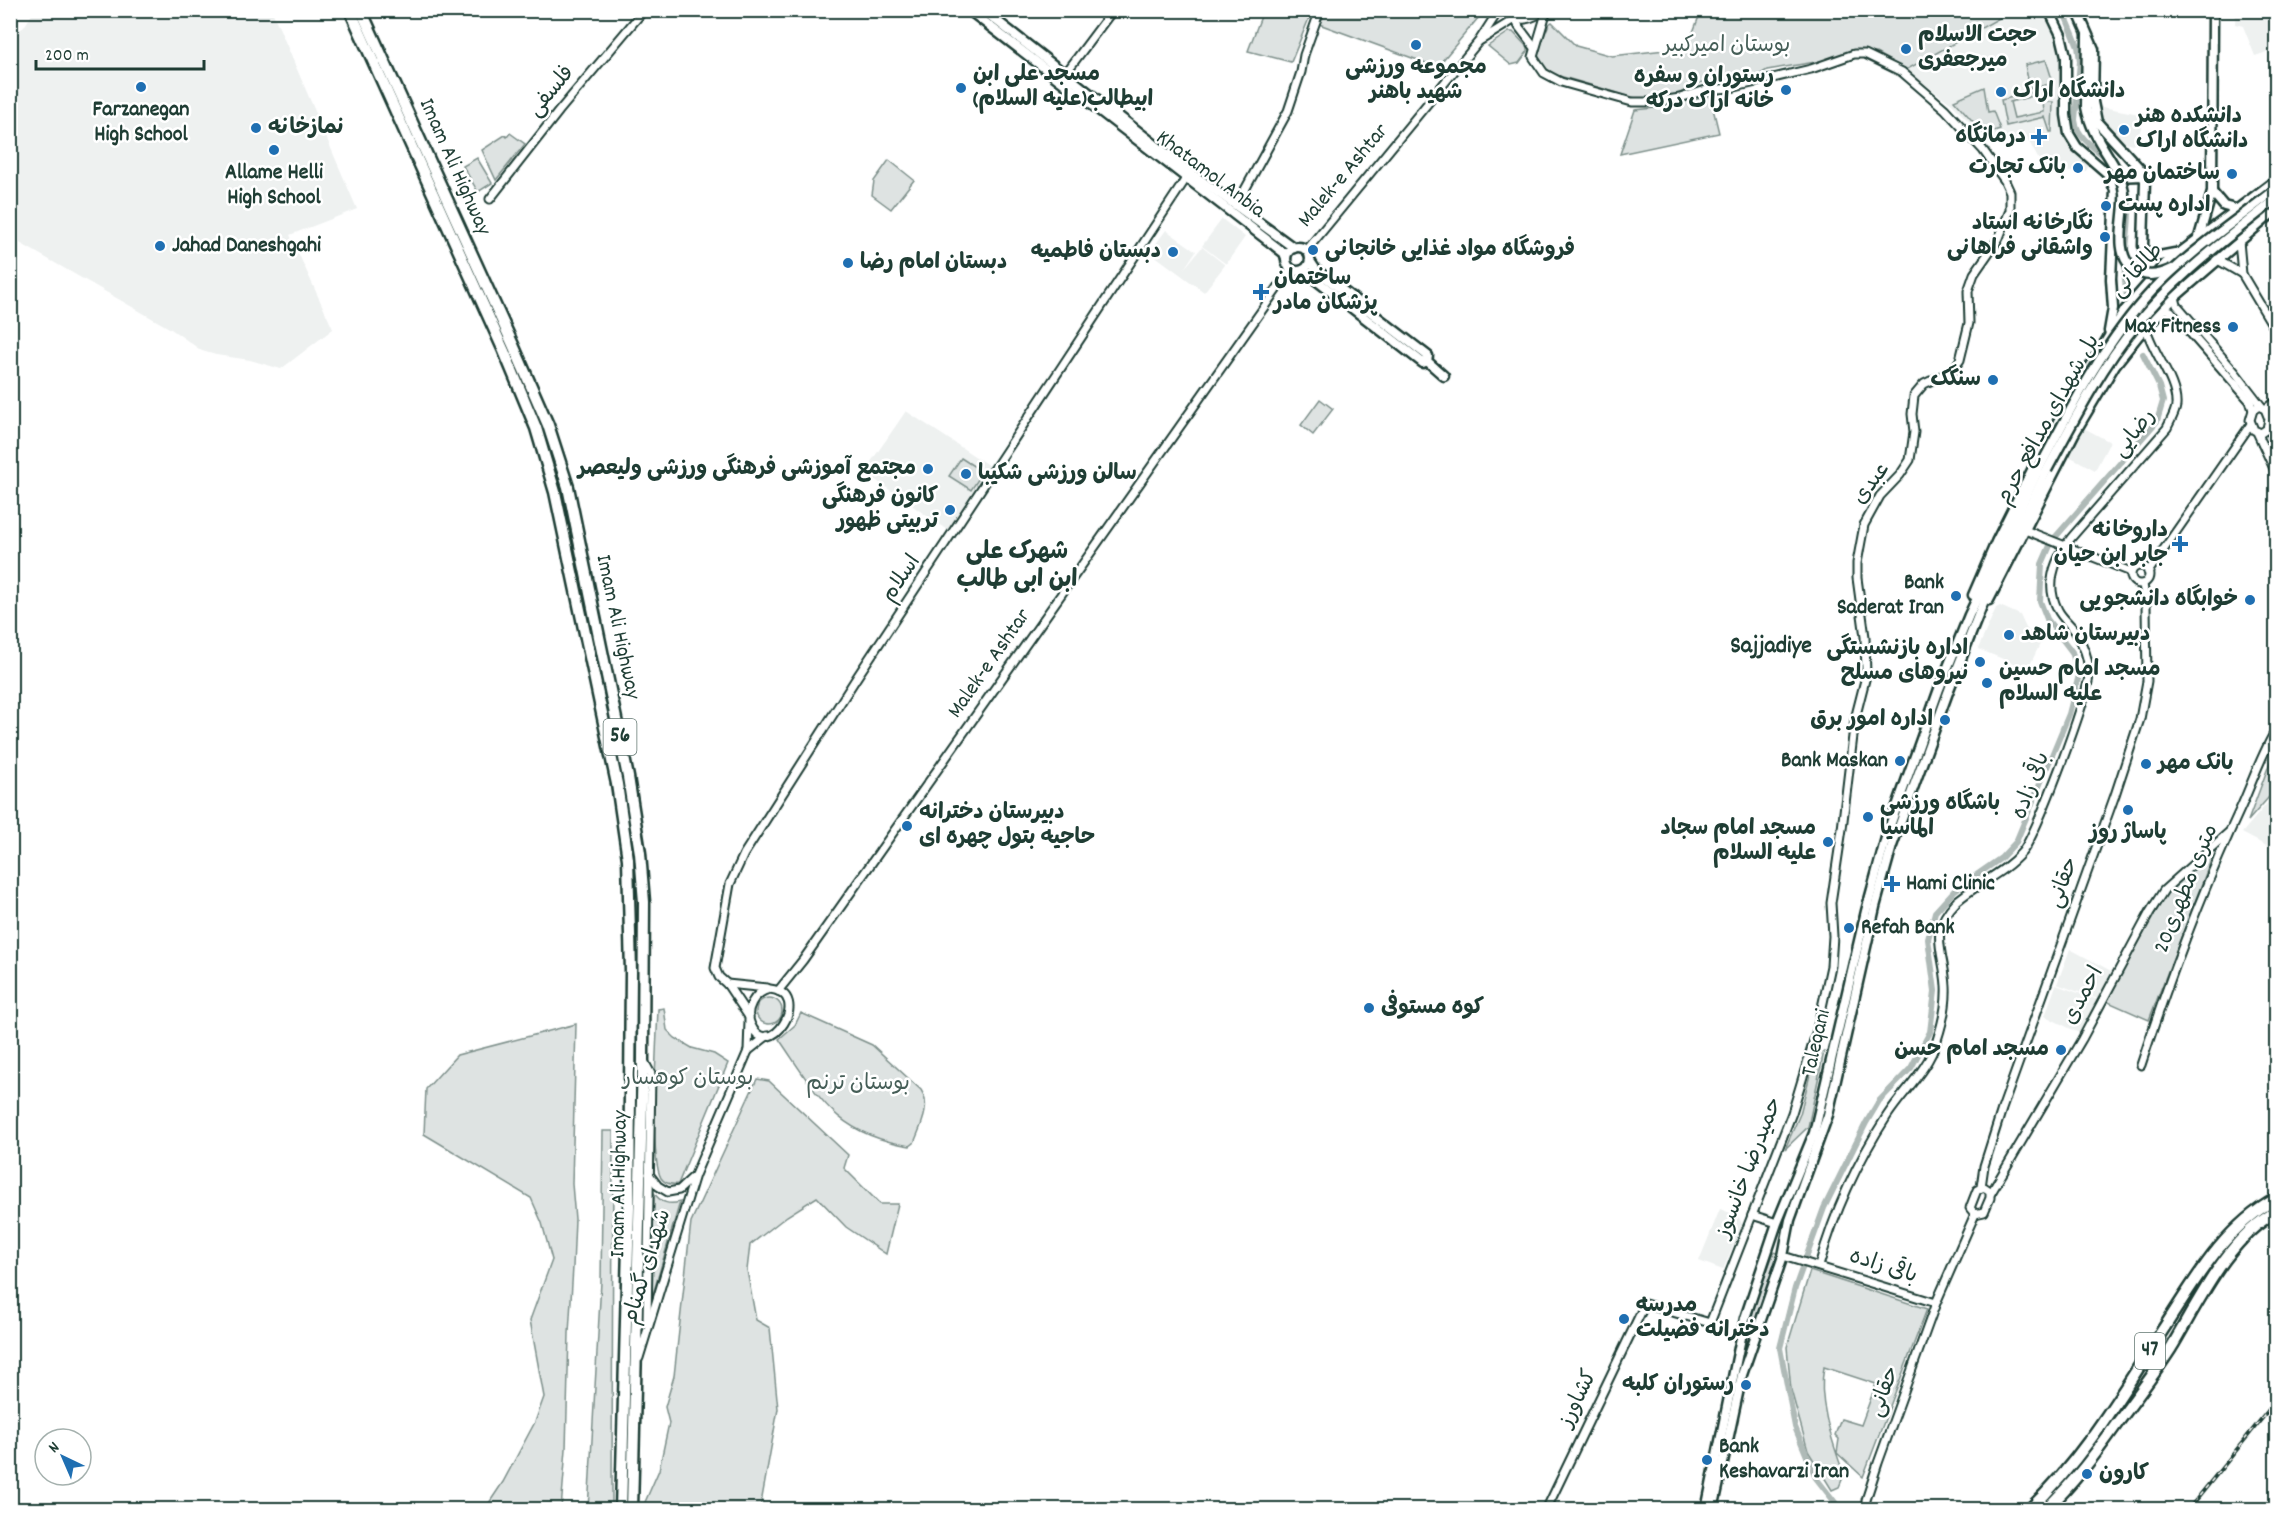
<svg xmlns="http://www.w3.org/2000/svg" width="2287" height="1520" viewBox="0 0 2287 1520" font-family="Dekko,'Playpen Sans Arabic',sans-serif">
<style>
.built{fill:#eef1f0}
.green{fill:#dee3e2;stroke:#7e908b;stroke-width:1.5}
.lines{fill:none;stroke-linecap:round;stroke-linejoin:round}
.canal{stroke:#afbab7;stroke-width:6}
.minor-casing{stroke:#1f3d34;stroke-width:11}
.major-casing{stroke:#1f3d34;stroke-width:13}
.highway-casing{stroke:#1f3d34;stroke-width:15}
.minor{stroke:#fff;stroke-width:7}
.major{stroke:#fff;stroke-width:8}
.highway{stroke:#fff;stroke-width:10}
.rail-casing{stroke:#1f3d34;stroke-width:4}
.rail{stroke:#fff;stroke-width:1.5;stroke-dasharray:4.5;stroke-linecap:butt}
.major-bridge-casing{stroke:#1f3d34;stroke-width:13;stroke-linecap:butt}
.major-bridge{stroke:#fff;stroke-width:8}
.poi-dot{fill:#1f6fb2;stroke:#fff;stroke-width:2}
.labels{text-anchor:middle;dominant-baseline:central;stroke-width:5;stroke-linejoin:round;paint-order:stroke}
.shield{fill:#fff;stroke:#627771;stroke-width:1.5}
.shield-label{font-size:21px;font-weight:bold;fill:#1f3d34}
.poi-label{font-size:22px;font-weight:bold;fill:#1f3d34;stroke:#fff;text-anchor:start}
.park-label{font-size:22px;fill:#455e57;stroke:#fff}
.street-label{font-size:22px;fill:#1f3d34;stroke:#fff}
.neighbourhood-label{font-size:24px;font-weight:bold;fill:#1f3d34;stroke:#fff}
</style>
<rect width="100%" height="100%" fill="#fff"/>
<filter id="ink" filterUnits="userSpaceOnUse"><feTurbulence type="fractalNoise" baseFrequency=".0167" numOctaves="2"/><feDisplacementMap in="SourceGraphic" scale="12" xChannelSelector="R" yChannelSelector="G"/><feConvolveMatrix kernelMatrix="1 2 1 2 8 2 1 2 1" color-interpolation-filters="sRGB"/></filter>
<g filter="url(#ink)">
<g class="built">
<polygon points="34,11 272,11 357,209 290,235 333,329 281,369 250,360 216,355 202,351 171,329 11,238 10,37 24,27"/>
<polygon points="2012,11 2044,11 2063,52 2064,79 2061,80 2061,89 2064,91 2060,121 2069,143 2090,164 2086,171 2046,173 2027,138 1990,144 1953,105 1906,70"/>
<polygon points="2236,11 2276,11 2276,49 2255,56 2243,26 2235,24"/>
<polygon points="2097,106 2145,115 2137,141 2132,144 2116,140 2099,121"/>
<polygon points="1222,219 1245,237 1226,264 1202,246"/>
<polygon points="1166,230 1196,251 1184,269 1202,247 1225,265 1204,292 1150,252"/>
<polygon points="906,411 991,467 950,532 864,472"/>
<polygon points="2084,428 2110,442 2095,470 2069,456"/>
<polygon points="2000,606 2020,615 2026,628 2041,642 2028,669 1978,649 1996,608"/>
<polygon points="2276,793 2276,851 2242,833"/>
<polygon points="2070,949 2113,972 2098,999 2057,984"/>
<polygon points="2056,985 2098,1000 2079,1033 2045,1016"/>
<polygon points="1720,1209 1738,1216 1742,1224 1723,1270 1699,1261"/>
</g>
<g class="green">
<polygon points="1263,11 1312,11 1291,62 1248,51"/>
<polygon points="1325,11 1325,10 1484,11 1437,67 1319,24"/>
<polygon points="1701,11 2012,11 1906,70 1876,53 1850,52 1828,60 1767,70 1756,77 1726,84 1702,82 1674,96 1639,99 1556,75 1544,67 1537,53 1549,24 1552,22 1576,46 1612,56 1674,49 1683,45 1692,35"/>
<polygon points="1509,32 1513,32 1528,48 1528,51 1519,63 1511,65 1488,46"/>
<polygon points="2046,60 2051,76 2050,84 2030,89 2025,65"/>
<polygon points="1984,87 1988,112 1993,111 2000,129 1984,134 1954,100"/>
<polygon points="2032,92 2033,96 2010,102 2014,118 2044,112 2043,102 2053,102 2052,132 2050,132 2045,117 2006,126 2001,100"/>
<polygon points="1710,96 1719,133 1620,154 1635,110 1655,108"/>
<polygon points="510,133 525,144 496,180 482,150 505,135 507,137"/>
<polygon points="477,158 492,183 478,192 463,166"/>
<polygon points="889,160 914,180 891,209 872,195 874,181"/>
<polygon points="1320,399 1333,409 1313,435 1301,425"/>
<polygon points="961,458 983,472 971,490 949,476"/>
<polygon points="2276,746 2276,789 2248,821"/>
<polygon points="2213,855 2149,1020 2106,1001 2166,894 2207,856"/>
<circle cx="769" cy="1011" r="13"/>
<path d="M 664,1008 L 667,1030 L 675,1038 L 692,1048 L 714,1054 L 728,1063 L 678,1184 C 671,1185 665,1184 661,1178 C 649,1158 657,1039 658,1009 Z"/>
<path d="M 801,1013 L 872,1045 L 921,1090 C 932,1106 920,1127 914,1143 L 910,1146 C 834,1134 819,1097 779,1039 L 795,1025 Z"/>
<polygon points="576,1024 572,1184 575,1219 573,1267 569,1333 566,1449 561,1509 485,1509 503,1482 535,1422 544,1397 530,1320 552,1260 542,1223 531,1198 424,1134 426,1089 457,1055"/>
<polygon points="1816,1051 1824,1052 1808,1127 1785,1149 1800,1114"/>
<polygon points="757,1079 769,1081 848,1155 844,1168 880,1204 898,1204 886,1254 846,1227 817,1197 787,1216 750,1245 747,1270 756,1320 770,1328 778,1409 760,1509 642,1509 659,1470 669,1423 665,1407 674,1376 691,1222"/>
<polygon points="603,1131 613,1131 612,1502 611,1509 588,1510 601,1282"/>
<path d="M 654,1193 C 661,1203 669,1205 680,1202 L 651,1301 Z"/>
<polygon points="1774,1252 1778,1253 1779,1258 1756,1323 1752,1323 1753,1308"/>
<path d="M 1810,1271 L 1927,1309 L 1863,1477 L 1837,1453 L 1839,1439 L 1835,1435 L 1841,1419 L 1861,1425 L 1876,1384 L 1824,1367 C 1817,1401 1833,1443 1844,1475 L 1839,1487 L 1832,1490 L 1808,1451 L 1791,1390 L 1787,1347 Z"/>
<polygon points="2167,1339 2169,1342 2157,1363 2091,1451 2089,1450 2162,1343"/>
</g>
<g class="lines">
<g class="canal">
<path d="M 2063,10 L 2078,46 L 2080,61 L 2075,120 C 2077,137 2093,147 2107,158"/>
<path d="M 2122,173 C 2136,202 2125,238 2125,268 C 2124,278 2126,288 2127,297"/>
<polyline points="2270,446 2276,460"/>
<polyline points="1841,1510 1816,1478 1795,1427 1780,1348 1795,1288 1824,1208 1866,1123 1879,1101 1911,1068 1930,1032 1935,991 1928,939 1935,912 1955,890 2001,858 2016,842 2069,714 2079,675 2072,652 2047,619 2040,601 2042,564 2052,541 2157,421 2163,401 2159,386 2143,354"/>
</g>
<g class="minor-casing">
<g id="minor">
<path d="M 1508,10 C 1517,25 1533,19 1544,10"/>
<polyline points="1516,20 1519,27 1535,48"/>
<polyline points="1481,40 1515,19"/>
<polyline points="1062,78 1113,10"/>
<polyline points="490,199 559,111 644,10"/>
<polyline points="1236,206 1288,111 1301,72 1304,55 1320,10"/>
<polyline points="2239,241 2242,274"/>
<polyline points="1306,251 1479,41 1499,10"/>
<polyline points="2216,259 2242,274 2276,331"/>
<polyline points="2175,297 2177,305 2235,372 2262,407"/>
<polyline points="2162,309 2171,311 2250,401 2253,410"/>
<polygon points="2259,406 2265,409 2269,419 2267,429 2261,433 2254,430 2250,420 2253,410"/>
<polyline points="2265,409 2276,401"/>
<polyline points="2268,426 2276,443"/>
<polyline points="2257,432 2276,473"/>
<polyline points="2025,530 2131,572"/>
<circle cx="2140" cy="575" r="9"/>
<polyline points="2148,572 2251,424"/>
<polyline points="727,984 767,988"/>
<path d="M 770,989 C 815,994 768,1064 751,1025 C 744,1010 754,992 770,989 Z"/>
<polyline points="778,991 803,960 1291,269"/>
<polyline points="749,1017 727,984 719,977 715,968 730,884 744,854 857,677 1189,174"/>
<polyline points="748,1051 767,1036"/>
<polyline points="644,1061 651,1074 647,1322"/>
<path d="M 2141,1065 C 2170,976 2203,889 2242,805 C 2253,780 2262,753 2276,730"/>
<polyline points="649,1174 658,1186 668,1192 679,1190 693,1177"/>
<polyline points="1981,1187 1984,1166 2002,1109 2115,795 2140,719 2147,681 2146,605 2143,584"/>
<polygon points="1984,1187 1990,1191 1990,1198 1984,1212 1975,1214 1970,1208 1977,1190"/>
<polyline points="1991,1193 2082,1039 2150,912 2164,890 2229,832"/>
<polyline points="1752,1215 1777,1223"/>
<polyline points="1783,1256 1936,1303"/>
<path d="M 1819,1266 C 1834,1213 1857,1162 1887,1116 C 1904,1090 1928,1070 1937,1040 C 1943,1022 1947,1005 1946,986 C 1944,950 1927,932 1957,901 C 1978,883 2004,873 2022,852 C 2036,836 2089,695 2089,674 C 2089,660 2083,643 2075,631 C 2070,624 2062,618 2058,610 C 2044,584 2055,559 2071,538 L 2167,428 C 2170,421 2175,414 2176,406 C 2178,382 2152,352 2146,328"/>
<polyline points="639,1358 695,1175 748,1051 749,1021"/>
<polyline points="1546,1510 1645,1304 1710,1323 1792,1113 1817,1030 1831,966 1833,936 1831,903 1842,829 1855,719 1866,676 1865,637 1857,578 1857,563 1864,525 1880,496 1900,475 1910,460 1914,432 1912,414 1914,396 1924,384 1952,371 1960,360 1969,323 1968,291 1974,274 1999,238 2010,210 2010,192 2005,181 1983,150 1945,109 1902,72 1865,54 1854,54 1811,69 1731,88 1706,90 1680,98 1654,102 1632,102 1561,82 1544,73 1533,57 1547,10"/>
<polyline points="1866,1510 1866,1500 1878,1463 1936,1303 1975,1214"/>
</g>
</g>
<g class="major-casing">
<g id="major">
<polyline points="969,10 1284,253 1286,258"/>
<polyline points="983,10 1190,172 1294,248"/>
<polyline points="2049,10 2061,35 2066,56 2066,115 2069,134 2077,147 2107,173 2115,190 2111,279 2113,308 2109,331"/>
<polyline points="2077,10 2094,49 2093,102 2097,122 2141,170 2145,181 2143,246 2145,252 2154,257 2175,253"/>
<path d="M 2087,35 L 2086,107 C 2091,133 2105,149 2117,171"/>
<polyline points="2113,177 2144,176"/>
<polyline points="2212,192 2224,206 2239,210"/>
<polyline points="2199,237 2212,192 2213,10"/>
<circle cx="1298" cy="259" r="12"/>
<polyline points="1310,261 1316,270 1428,356 1427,361 1444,376"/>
<polyline points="1303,270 1423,363 1427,361"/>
<polyline points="1973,595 1996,542 2039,456 2071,398 2125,310 2165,264 2276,180"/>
<polyline points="1989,600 2074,434 2115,365 2138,336 2175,297 2276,210"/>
<polyline points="1706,1510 1745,1318 1777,1223 1814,1133 1866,911 1887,834 1939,689 1969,615 2040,467"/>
<polyline points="1713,1510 1742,1375 1783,1256 1790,1220 1828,1115 1875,907 1892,846 1950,687 1987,593 2047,470"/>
</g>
</g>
<g class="highway-casing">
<g id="highway">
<polyline points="350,10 504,351 536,428 555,492 617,784 628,859 631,972 629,1208 621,1510"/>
<polyline points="361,10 514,347 548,425 568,487 628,777 640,853 644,902 643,1059 632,1510"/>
<path d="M 2029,1510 C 2084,1458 2121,1394 2162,1331 C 2194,1282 2223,1228 2276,1199"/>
<path d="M 2045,1510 C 2074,1483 2096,1453 2118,1422 C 2136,1398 2155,1373 2171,1348 C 2198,1303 2228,1237 2276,1212"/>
</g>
</g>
<use href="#minor" class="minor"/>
<use href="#major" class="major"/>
<use href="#highway" class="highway"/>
<g class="rail-casing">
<polyline id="rail" points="2188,1510 2276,1401"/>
</g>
<use href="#rail" class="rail"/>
<g class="major-bridge-casing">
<g id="major-bridge">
<path d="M 2117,171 C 2121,178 2123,185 2124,193 C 2126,217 2112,251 2133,269 C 2145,278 2160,275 2172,269"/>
<path d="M 2040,467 C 2072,406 2105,341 2153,290 C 2190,251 2235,222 2276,189"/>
<path d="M 2047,470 C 2074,420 2100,369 2136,325 C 2175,276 2228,238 2276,199"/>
</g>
</g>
<use href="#major-bridge" class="major-bridge"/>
</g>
</g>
<g class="poi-dot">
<circle cx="1416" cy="45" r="6"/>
<circle cx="1906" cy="49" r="6"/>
<circle cx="141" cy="87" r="6"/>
<circle cx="961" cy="88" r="6"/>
<circle cx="1786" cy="90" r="6"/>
<circle cx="2001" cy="92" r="6"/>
<circle cx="256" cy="128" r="6"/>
<circle cx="2124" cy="130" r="6"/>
<path d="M2036 128h6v6h6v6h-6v6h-6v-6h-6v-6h6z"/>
<circle cx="274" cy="150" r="6"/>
<circle cx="2078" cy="168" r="6"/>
<circle cx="2232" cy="174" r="6"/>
<circle cx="2106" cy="206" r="6"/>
<circle cx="2105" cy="237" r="6"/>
<circle cx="160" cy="246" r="6"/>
<circle cx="1313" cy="250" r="6"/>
<circle cx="1173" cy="252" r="6"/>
<circle cx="848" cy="263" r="6"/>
<path d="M1258 283h6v6h6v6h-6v6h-6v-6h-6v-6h6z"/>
<circle cx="2233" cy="327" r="6"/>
<circle cx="1993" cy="380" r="6"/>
<circle cx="928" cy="469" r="6"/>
<circle cx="966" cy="474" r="6"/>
<circle cx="950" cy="510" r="6"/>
<path d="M2177 535h6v6h6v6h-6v6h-6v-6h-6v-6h6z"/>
<circle cx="1956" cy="596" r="6"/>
<circle cx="2250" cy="600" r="6"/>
<circle cx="2009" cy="635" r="6"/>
<circle cx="1980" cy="662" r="6"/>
<circle cx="1987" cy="683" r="6"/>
<circle cx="1945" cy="720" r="6"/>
<circle cx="1900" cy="761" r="6"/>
<circle cx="2146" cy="764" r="6"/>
<circle cx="2128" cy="810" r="6"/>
<circle cx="1868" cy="817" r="6"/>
<circle cx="907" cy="826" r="6"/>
<circle cx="1828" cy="842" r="6"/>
<path d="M1889 875h6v6h6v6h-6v6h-6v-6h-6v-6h6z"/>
<circle cx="1849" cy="928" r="6"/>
<circle cx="1369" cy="1008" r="6"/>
<circle cx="2061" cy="1050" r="6"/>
<circle cx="1624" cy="1319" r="6"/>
<circle cx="1746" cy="1385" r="6"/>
<circle cx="1707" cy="1460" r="6"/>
<circle cx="2087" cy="1474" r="6"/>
</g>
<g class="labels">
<g class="shield">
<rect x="603.5" y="719" width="33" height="36" rx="4.5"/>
<rect x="2135" y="1333" width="30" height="36" rx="4.5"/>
</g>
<g class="shield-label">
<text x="620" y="737">56</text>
<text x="2150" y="1351">47</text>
</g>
<g class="poi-label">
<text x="1918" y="36">حجت الاسلام<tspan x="1918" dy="25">میرجعفری</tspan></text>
<text x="1416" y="68" text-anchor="middle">مجموعه ورزشی<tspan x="1416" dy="25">شهید باهنر</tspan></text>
<text x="973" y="75">مسجد علی ابن<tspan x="973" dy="25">ابیطالب(علیه السلام)</tspan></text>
<text x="1774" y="77" text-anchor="end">رستوران و سفره<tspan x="1774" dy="25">خانه اراک درکه</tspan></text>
<text x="2013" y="92">دانشگاه اراک</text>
<text x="141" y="110" text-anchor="middle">Farzanegan<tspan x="141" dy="25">High School</tspan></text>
<text x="2136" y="117">دانشکده هنر<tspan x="2136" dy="25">دانشگاه اراک</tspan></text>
<text x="268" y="128">نمازخانه</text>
<text x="2026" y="137" text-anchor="end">درمانگاه</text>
<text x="2066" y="168" text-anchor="end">بانک تجارت</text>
<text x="274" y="173" text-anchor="middle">Allame Helli<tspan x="274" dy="25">High School</tspan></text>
<text x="2220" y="174" text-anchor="end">ساختمان مهر</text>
<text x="2118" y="206">اداره پست</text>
<text x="2093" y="224" text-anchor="end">نگارخانه استاد<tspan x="2093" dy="25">واشقانی فراهانی</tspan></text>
<text x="172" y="246">Jahad Daneshgahi</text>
<text x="1325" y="250">فروشگاه مواد غذایی خانجانی</text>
<text x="1161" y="252" text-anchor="end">دبستان فاطمیه</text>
<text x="860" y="263">دبستان امام رضا</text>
<text x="1274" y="279">ساختمان<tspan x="1274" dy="25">پزشکان مادر</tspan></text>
<text x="2221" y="327" text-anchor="end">Max Fitness</text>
<text x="1981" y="380" text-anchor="end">سنگک</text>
<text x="916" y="469" text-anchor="end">مجتمع آموزشی فرهنگی ورزشی ولیعصر</text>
<text x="978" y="474">سالن ورزشی شکیبا</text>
<text x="938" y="497" text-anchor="end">کانون فرهنگی<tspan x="938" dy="25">تربیتی ظهور</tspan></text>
<text x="2168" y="531" text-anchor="end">داروخانه<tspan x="2168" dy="25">جابر ابن حیان</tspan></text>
<text x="1944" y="583" text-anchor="end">Bank<tspan x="1944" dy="25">Saderat Iran</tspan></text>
<text x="2238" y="600" text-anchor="end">خوابگاه دانشجویی</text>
<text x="2021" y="635">دبیرستان شاهد</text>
<text x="1968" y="649" text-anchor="end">اداره بازنشستگی<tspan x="1968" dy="25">نیروهای مسلح</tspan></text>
<text x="1999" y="670">مسجد امام حسین<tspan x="1999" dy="25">علیه السلام</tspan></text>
<text x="1933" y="720" text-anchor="end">اداره امور برق</text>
<text x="1888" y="761" text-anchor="end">Bank Maskan</text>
<text x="2158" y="764">بانک مهر</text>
<text x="1880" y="804">باشگاه ورزشی<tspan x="1880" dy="25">الماسیا</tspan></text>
<text x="919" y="813">دبیرستان دخترانه<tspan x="919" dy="25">حاجیه بتول چهره ای</tspan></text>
<text x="1816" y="829" text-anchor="end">مسجد امام سجاد<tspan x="1816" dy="25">علیه السلام</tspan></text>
<text x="2128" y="833" text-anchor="middle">پاساژ روز</text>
<text x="1906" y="884">Hami Clinic</text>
<text x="1861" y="928">Refah Bank</text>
<text x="1381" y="1008">کوه مستوفی</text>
<text x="2049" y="1050" text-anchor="end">مسجد امام حسن</text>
<text x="1636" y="1306">مدرسه<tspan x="1636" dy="25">دخترانه فضیلت</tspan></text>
<text x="1734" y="1385" text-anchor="end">رستوران کلبه</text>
<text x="1719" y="1447">Bank<tspan x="1719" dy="25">Keshavarzi Iran</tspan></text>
<text x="2099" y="1474">کارون</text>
</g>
<g class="park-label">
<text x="1727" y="46">بوستان امیرکبیر</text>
<text x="688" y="1079">بوستان کوهسار</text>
<text x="858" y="1084">بوستان ترنم</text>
</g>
<g class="street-label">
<text transform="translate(552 92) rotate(-50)">فلسفی</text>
<text transform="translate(454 167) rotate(66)">Imam Ali Highway</text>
<text transform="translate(1210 175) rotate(37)">Khatamol Anbia</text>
<text transform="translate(1344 176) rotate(-50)">Malek-e Ashtar</text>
<text transform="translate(2138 271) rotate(-47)">طالقانی</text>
<text transform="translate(2049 420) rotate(-61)">پل شهدای مدافع حرم</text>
<text transform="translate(2135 434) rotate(-52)">رضایی</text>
<text transform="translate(1872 484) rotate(-53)">عبدی</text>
<text transform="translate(902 579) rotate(-56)">اسلام</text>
<text transform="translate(617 627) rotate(78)">Imam Ali Highway</text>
<text transform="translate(990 664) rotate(-55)">Malek-e Ashtar</text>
<text transform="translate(2032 786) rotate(-69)">باقی زاده</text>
<text transform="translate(2064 883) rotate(-70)">حقانی</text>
<text transform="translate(2187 889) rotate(-68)">20متری مطهری</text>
<text transform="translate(2084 996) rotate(-62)">احمدی</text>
<text transform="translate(1817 1043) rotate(-77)">Taleqani</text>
<text transform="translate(1750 1168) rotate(-69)">حمیدرضا خانسوز</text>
<text transform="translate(620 1184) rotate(-89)">Imam Ali Highway</text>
<text transform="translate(648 1267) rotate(-73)">شهدای گمنام</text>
<text transform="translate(1883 1267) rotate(18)">باقی زاده</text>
<text transform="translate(1885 1392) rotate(-70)">حقانی</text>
<text transform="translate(1579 1399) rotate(-64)">کشاورز</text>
</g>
<g class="neighbourhood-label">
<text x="1017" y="553">شهرک علی<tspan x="1017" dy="28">ابن ابی طالب</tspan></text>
<text x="1771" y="647">Sajjadiye</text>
</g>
</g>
<rect width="2287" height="1520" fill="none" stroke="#fff" stroke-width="36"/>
<rect x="18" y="18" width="2251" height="1484" fill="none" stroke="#1f3d34" stroke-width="2" filter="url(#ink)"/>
<g transform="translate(63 1457) rotate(316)"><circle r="28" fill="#ffffff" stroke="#a5b1ae" stroke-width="1.5"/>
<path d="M0-4.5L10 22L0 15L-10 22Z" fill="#1f6fb2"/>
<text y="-9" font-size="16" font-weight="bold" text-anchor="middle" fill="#1f3d34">N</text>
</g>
<path d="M36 60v9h168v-9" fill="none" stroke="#1f3d34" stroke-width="3"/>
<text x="45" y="60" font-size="18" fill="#1f3d34" stroke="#ffffff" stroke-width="4.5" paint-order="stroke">200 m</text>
</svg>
